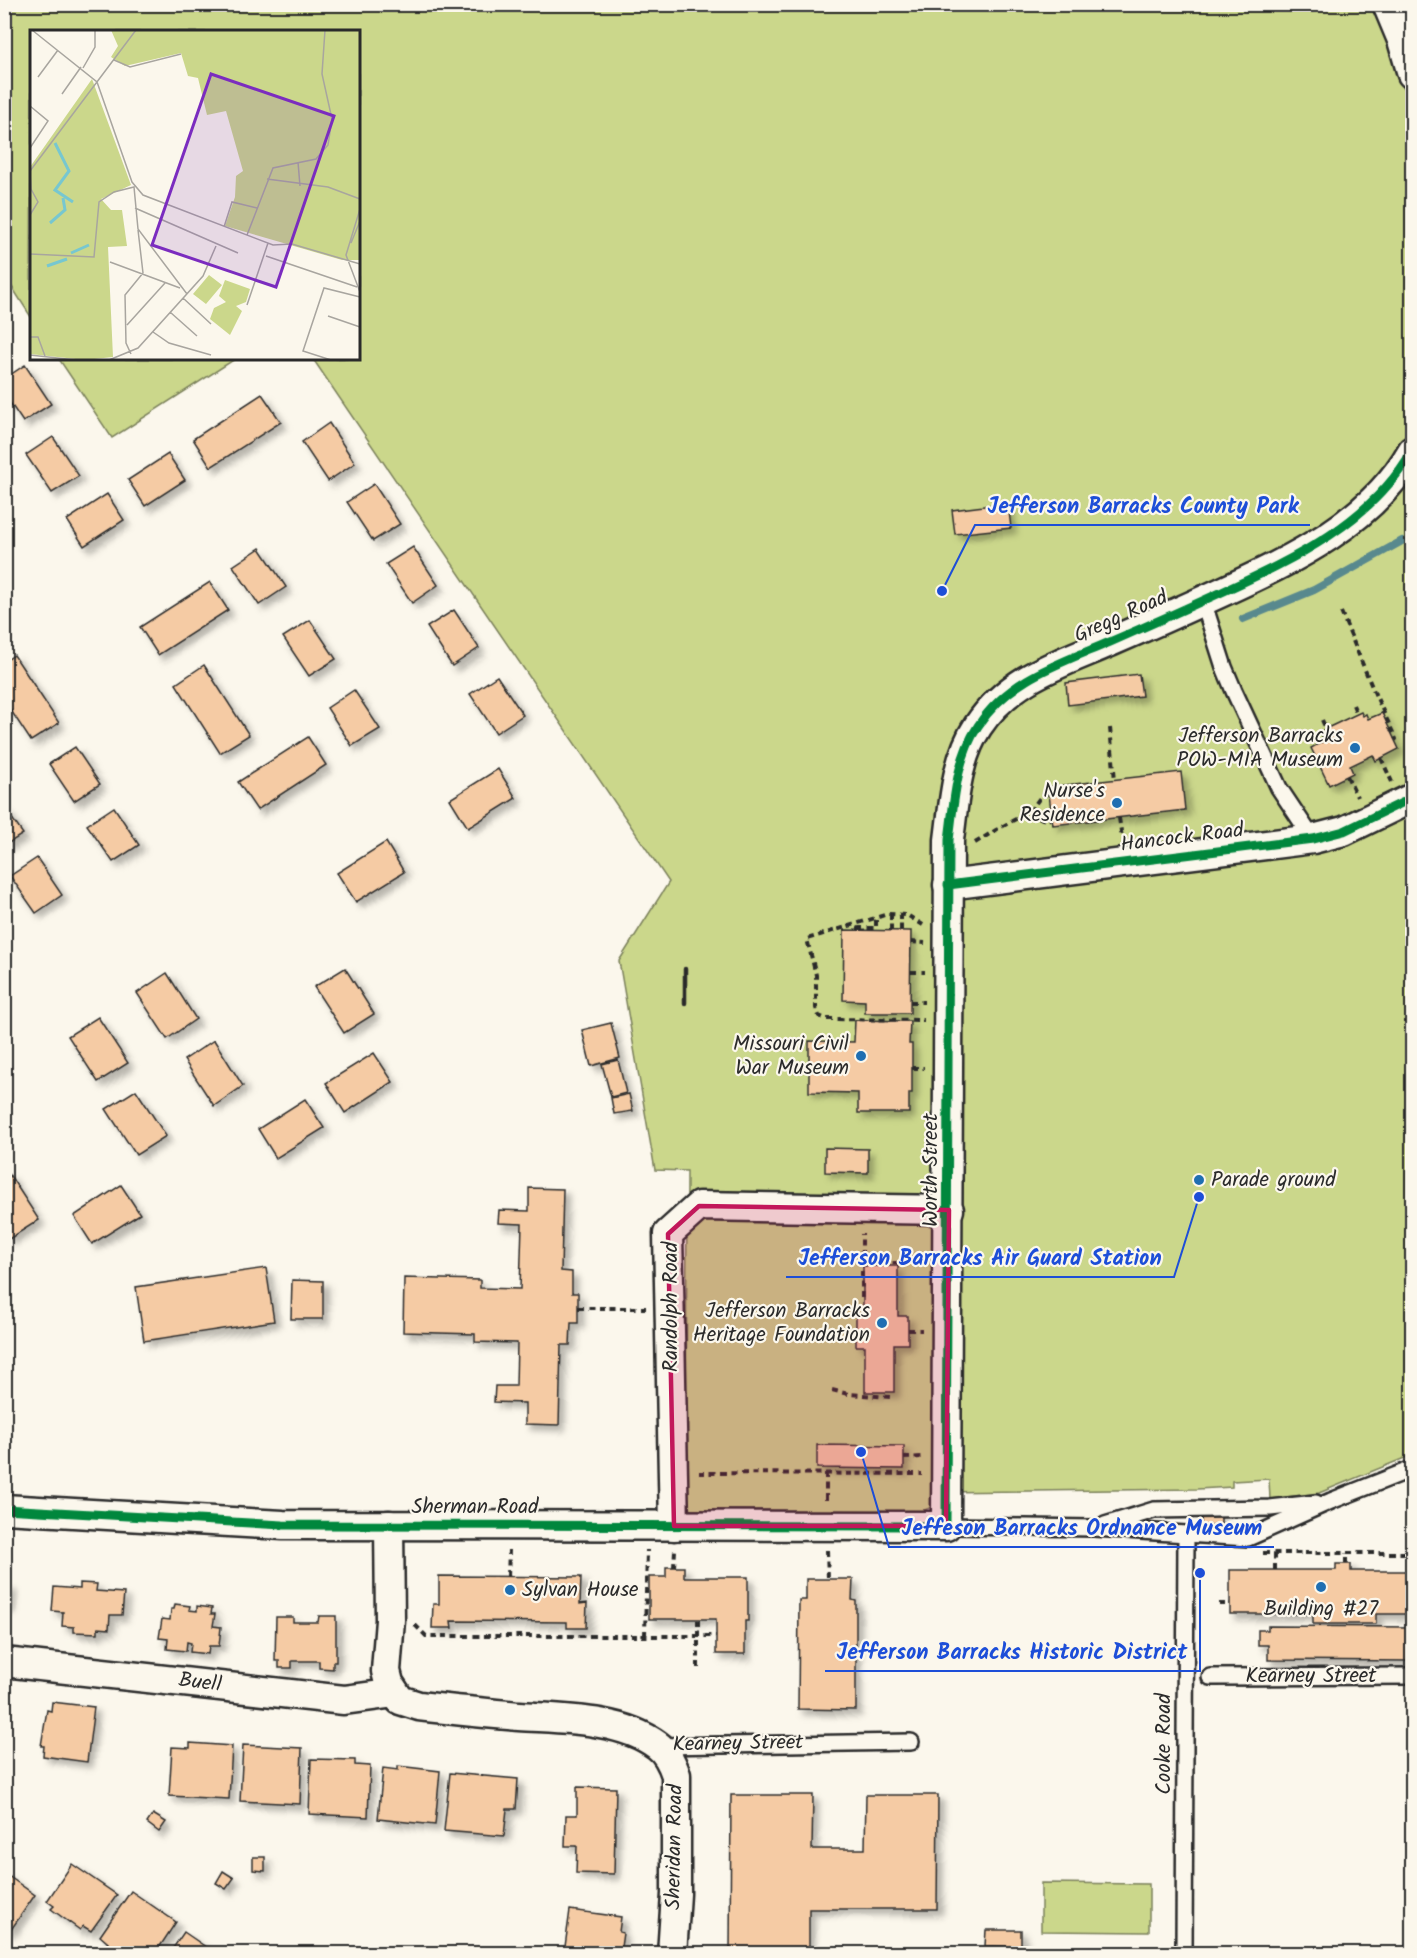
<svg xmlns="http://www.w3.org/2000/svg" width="1417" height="1958" viewBox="0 0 1417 1958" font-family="Kalam,sans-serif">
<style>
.green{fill:#cbd78b;stroke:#7b815b;stroke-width:1.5}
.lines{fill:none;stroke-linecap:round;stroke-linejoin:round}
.stream{stroke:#59898e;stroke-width:8}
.building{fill:#f5cba4;stroke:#2b2b2b;stroke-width:1.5;filter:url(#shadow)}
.lane-casing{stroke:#2b2b2b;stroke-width:20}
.street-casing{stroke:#2b2b2b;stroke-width:33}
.path{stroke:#2b2b2b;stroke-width:4;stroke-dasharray:6 4.5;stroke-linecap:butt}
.lane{stroke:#fbf7ec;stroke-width:15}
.street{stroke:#fbf7ec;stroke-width:28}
.rail{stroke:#2b2b2b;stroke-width:4.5}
.cycleway-casing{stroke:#fbf7ec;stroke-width:13}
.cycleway{stroke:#00873e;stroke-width:9}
.marked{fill:#c2185b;fill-opacity:0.2;stroke:#c2185b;stroke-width:4.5;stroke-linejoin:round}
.poi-dot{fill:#1f6fb2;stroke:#fbf7ec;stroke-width:2}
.labels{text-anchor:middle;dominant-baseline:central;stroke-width:4.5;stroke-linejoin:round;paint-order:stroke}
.street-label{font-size:21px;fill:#2b2b2b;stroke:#fbf7ec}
.poi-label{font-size:21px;fill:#2b2b2b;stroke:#fbf7ec;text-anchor:end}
.inset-river{fill:none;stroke:#77c7d0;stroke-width:3}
.inset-road{fill:none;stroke:#a8a59f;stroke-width:1.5}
.view{fill:#7b2cbf;fill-opacity:0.15;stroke:#7b2cbf;stroke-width:3}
.inset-edge{fill:none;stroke:#2b2b2b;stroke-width:3}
.leader{fill:none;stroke:#1d4ed8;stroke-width:2}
.callout-dot{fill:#1d4ed8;stroke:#fbf7ec;stroke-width:2}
.callout-label{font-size:22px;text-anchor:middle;font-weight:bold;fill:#1d4ed8;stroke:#fbf7ec;stroke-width:4.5;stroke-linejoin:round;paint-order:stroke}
</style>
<defs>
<filter id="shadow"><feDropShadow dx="5.5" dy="5.5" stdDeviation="3" flood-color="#0004"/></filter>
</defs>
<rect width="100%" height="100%" fill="#fbf7ec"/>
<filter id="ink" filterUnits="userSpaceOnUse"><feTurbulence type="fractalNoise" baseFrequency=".0167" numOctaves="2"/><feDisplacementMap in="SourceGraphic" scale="12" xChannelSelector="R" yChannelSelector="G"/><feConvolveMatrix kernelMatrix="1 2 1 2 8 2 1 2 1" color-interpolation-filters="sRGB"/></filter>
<g filter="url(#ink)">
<g class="green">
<polygon points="4,5 1412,5 1412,1455 1319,1493 1270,1499 1269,1479 1232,1481 1232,1487 1197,1489 935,1492 932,1507 922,1511 686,1510 687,1171 655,1170 619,961 669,882 313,359 358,358 358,32 32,32 31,317 5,276"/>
<polygon points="59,359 235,359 112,438"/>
<polygon points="1041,1883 1149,1884 1149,1932 1041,1931"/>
</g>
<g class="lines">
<polyline class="stream" points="1243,619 1314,590 1402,541"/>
</g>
<g class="building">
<polygon points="25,365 51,404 23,422 4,394 4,379"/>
<polygon points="262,394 281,422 211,467 193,439"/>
<polygon points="329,423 355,463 328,481 302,442"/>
<polygon points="53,437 79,476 52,493 26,455"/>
<polygon points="168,454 185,480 145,506 128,480"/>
<polygon points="374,484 400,524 373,541 347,502"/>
<polygon points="107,494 124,520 84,546 67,520"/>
<polygon points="1008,503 1011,528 955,534 952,510"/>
<polygon points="413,547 438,585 412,603 386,564"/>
<polygon points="260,548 286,587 259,605 233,566"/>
<polygon points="210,582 228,610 158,655 140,627"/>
<polygon points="454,610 479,648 452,666 427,627"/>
<polygon points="310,620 336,659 309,676 283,637"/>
<polygon points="14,655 59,723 31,741 4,700 4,662"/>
<polygon points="204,665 249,735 220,753 176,684"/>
<polygon points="1139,674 1142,696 1068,705 1066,683"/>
<polygon points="497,676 523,715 496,733 470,694"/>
<polygon points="354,690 380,729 352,746 327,708"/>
<polygon points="1361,712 1363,716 1366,714 1368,719 1382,713 1399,749 1376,761 1373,755 1350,766 1353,773 1329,785 1311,748 1324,741 1322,736 1325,735 1323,730"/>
<polygon points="308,737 326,765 257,810 238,782"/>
<polygon points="75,747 100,784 74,801 49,764"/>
<polygon points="498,769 516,798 468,828 450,799"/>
<polygon points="1181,772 1185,810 1053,825 1048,787"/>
<polygon points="4,807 23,834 4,846"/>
<polygon points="114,807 139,845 113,862 87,825"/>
<polygon points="386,842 404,872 356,902 337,873"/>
<polygon points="37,858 62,895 36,913 10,876"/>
<polygon points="844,930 911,931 910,1013 865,1013 865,1001 843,1000"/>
<polygon points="345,968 374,1014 344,1033 314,987"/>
<polygon points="167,973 196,1019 167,1039 137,993"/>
<polygon points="98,1017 128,1063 98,1082 68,1036"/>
<polygon points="855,1020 910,1021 909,1044 912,1044 912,1093 909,1093 909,1113 858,1113 858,1093 809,1092 809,1041 854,1042"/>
<polygon points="611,1023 620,1058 591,1066 582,1030"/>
<polygon points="214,1040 243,1086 214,1106 184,1060"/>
<polygon points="374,1053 393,1082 345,1113 326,1083"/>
<polygon points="618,1060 626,1093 611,1097 602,1064"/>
<polygon points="136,1090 166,1136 136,1155 106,1109"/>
<polygon points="629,1094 633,1111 614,1114 611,1098"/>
<polygon points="305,1099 324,1128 276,1158 258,1129"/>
<polygon points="825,1148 868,1149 868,1173 825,1172"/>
<polygon points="9,1174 39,1220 9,1239 4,1232 4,1177"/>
<polygon points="121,1185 140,1214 92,1244 74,1216"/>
<polygon points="529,1188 563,1189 561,1271 572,1272 572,1293 578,1293 578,1323 571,1323 570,1345 561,1345 559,1425 525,1424 525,1403 494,1402 495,1386 516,1386 517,1343 475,1342 475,1334 403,1332 404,1278 480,1280 480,1288 520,1289 522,1224 498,1223 499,1210 529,1211"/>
<polygon points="863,1266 898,1266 898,1316 908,1316 908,1344 894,1344 894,1392 865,1392 865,1346 856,1346 856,1314 863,1314"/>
<polygon points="266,1268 274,1321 144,1341 136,1287"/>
<polygon points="292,1280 323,1281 323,1319 291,1319"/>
<polygon points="817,1445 904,1446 904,1469 817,1468"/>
<rect x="1201" y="1515" width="20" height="14"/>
<polygon points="1336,1564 1351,1564 1351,1571 1412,1571 1412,1614 1376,1614 1376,1624 1313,1624 1313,1614 1230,1614 1230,1570 1336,1570"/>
<polygon points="666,1567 684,1567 684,1577 748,1577 748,1621 745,1621 745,1654 716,1654 716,1619 649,1619 649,1577 666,1577"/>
<polygon points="439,1576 581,1577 580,1604 587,1603 586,1628 567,1628 567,1622 451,1621 452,1628 432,1628 433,1604 439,1604"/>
<polygon points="806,1579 853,1579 852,1600 856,1601 856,1710 798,1709 799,1600 806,1600"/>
<polygon points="80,1583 97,1584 96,1591 124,1593 122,1615 110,1615 109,1629 98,1628 98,1633 74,1632 74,1627 62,1626 63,1612 52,1611 54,1587 80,1589"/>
<polygon points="4,1586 11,1586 9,1608 4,1608"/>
<polygon points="175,1604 190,1606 189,1610 197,1611 197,1606 212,1608 211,1614 215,1614 213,1626 221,1627 219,1646 209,1646 208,1654 190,1652 191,1643 187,1642 186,1651 167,1649 168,1639 159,1638 162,1619 170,1620 171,1609 174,1609"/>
<polygon points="319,1616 336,1616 336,1662 333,1662 333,1669 319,1668 319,1661 292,1661 292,1668 279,1668 279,1661 275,1661 276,1617 293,1617 293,1622 318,1622"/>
<polygon points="1268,1626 1412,1627 1412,1661 1268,1660 1268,1645 1258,1645 1258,1630 1268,1630"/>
<polygon points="52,1702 94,1707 87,1762 43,1756 44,1746 41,1746 47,1710 51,1711"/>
<polygon points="190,1743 232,1746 229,1799 169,1796 172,1747 190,1748"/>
<polygon points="243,1745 302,1748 300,1804 240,1801"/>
<polygon points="311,1759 355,1760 355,1765 370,1766 368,1817 309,1814"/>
<polygon points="398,1766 440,1771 435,1825 378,1819 383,1768 398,1770"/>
<polygon points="450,1773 518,1779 516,1809 507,1809 504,1836 444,1831"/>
<polygon points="577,1787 616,1788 614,1874 576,1873 577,1846 565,1846 566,1815 577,1815"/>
<polygon points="731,1795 813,1795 812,1849 865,1849 866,1795 938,1795 937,1909 809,1909 809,1954 730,1954"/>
<polygon points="153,1814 166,1822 159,1832 147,1823"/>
<polygon points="253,1857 265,1857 265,1871 253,1870"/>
<polygon points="72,1864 117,1895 91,1931 83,1926 80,1930 51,1909 54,1906 47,1901"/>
<polygon points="223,1871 234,1878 226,1889 216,1883"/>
<polygon points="4,1873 35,1895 10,1931 4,1928"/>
<polygon points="131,1891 176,1922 155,1954 116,1954 106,1946 108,1943 100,1936"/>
<polygon points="570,1910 621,1917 619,1932 623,1933 620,1954 564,1954"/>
<polygon points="986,1930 1021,1930 1021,1947 985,1946"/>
<polygon points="184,1932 216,1954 169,1954"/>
</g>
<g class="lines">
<g class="lane-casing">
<g id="lane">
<polyline points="1203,601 1224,667 1234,691 1279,788 1313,839"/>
<polyline points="1105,1525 1154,1510 1270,1508 1316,1503"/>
<polyline points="946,1526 1094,1528 1248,1538 1331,1501 1412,1469"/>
<polyline points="1210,1677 1412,1676"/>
<polyline points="658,1746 911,1742"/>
<polyline points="1184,1954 1186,1534"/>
</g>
</g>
<g class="street-casing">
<g id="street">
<polyline points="1387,4 1402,40 1412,74"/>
<polyline points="948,885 1313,839 1344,831 1412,798"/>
<path d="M 4,1509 L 283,1525 L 946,1526 L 949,840 C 954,802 956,759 978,726 C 1010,678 1059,664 1110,642 C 1147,626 1185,609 1222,592 C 1294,559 1372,522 1412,451"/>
<path d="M 389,1525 L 390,1620 L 386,1671 L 389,1683 L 400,1700 L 419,1706 C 452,1710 486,1713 519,1716 C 562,1719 621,1718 657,1745 C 667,1752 672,1763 676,1775 L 676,1894 L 672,1954"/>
<polyline points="674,1526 668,1234 699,1206 949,1210"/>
<polyline points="4,1662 344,1700 395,1693"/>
</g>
</g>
<g class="path">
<polyline points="1341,612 1375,694 1396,739 1395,740"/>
<polyline points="1353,705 1357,714"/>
<polyline points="1322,720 1326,729"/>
<polyline points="1110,728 1115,780"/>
<polyline points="1381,758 1392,782"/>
<polyline points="1347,776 1357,797"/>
<path d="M 1030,811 C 1037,816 1044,823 1052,818"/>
<polyline points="1119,818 1122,838"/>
<polyline points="975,843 996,830 1030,811 1042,795 1046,794 1049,796"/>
<polyline points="891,914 891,930"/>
<polyline points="901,914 901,931"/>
<polyline points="923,925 907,915 888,914 807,939 816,975 816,1008 819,1016 826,1019 924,1020"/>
<polyline points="859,930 859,928 876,928 876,917"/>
<polyline points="911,942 925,943"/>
<polyline points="911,972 925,972"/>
<polyline points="910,1002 924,1002"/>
<polyline points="912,1068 924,1068"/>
<polyline points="861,1263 924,1263"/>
<polyline points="862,1298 862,1234"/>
<polyline points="578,1308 646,1308"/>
<polyline points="908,1330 922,1330"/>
<polyline points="832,1390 848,1394 891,1397"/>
<polyline points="904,1458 922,1457"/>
<polyline points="699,1473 922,1474"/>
<polyline points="826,1473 826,1500"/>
<polyline points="827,1550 828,1579"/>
<polyline points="1263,1553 1412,1553"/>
<polyline points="1346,1564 1346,1553"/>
<polyline points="674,1567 675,1550"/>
<polyline points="1275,1570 1275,1553"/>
<polyline points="508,1576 509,1550"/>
<polyline points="1219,1604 1230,1604"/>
<polyline points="698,1620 698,1671"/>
<polyline points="415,1625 426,1636 716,1636"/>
<polyline points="645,1636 647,1550"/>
</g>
<use href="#lane" class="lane"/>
<use href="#street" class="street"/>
<polyline class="rail" points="685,1003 685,969"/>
<g class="cycleway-casing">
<g id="cycleway">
<polyline points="948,885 1313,839 1344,831 1412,798"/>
<path d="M 4,1509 L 283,1525 L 946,1526 L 949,840 C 954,802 956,759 978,726 C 1010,678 1059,664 1110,642 C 1147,626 1185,609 1222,592 C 1294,559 1372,522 1412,451"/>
</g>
</g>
<use href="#cycleway" class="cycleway"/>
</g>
</g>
<path class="marked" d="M 699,1206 L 949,1210 L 946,1526 L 674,1526 L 668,1234 Z"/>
<g class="poi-dot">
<circle cx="1355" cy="748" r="6"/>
<circle cx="1117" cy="803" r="6"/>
<circle cx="861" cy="1056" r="6"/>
<circle cx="1199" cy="1180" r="6"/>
<circle cx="882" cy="1323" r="6"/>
<circle cx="1321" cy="1587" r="6"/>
<circle cx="510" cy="1590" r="6"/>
</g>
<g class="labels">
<g class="street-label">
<text transform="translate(1121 617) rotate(-24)">Gregg Road</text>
<text transform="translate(1182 838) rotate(-7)">Hancock Road</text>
<text transform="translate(931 1170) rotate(-90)">Worth Street</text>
<text transform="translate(671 1307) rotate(-90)">Randolph Road</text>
<text x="475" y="1507">Sherman Road</text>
<text x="1311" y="1676">Kearney Street</text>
<text transform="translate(200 1683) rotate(7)">Buell</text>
<text transform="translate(738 1744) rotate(-1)">Kearney Street</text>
<text transform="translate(1164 1744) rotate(-90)">Cooke Road</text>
<text transform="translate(675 1847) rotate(-89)">Sheridan Road</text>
</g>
<g class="poi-label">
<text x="1343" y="736">Jefferson Barracks<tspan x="1343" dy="24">POW-MIA Museum</tspan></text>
<text x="1105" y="791">Nurse's<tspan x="1105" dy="24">Residence</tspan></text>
<text x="849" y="1044">Missouri Civil<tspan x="849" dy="24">War Museum</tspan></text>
<text x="1211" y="1180" text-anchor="start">Parade ground</text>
<text x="870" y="1311">Jefferson Barracks<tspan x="870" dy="24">Heritage Foundation</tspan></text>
<text x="522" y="1590" text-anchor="start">Sylvan House</text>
<text x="1321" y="1609" text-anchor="middle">Building #27</text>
</g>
</g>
<g transform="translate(30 30)">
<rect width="330" height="330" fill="#fbf7ec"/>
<path d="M 81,0 L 330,0 L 330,230 L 312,230 L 195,196 L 205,167 L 206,146 L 213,141 L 196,81 L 177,85 L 168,48 L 158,46 L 151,23 L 95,36 L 81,27 L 88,16 ZM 62,49 L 101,155 L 71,169 L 81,180 L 92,180 L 97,216 L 78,217 L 83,327 L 55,330 L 0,324 L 0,137 ZM 179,245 L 192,255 L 176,274 L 163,264 ZM 195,250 L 220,259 L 216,272 L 206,276 L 212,281 L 200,305 L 180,289 L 184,278 L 196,272 L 189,266 Z" fill="#cbd78b"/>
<path class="inset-river" d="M 25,113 L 39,141 L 25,160 L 43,172M 20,193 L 35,180 L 33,168M 41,223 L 59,215M 17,236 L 37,229"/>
<path class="inset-road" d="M 2,0 L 67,52 L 102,152 L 113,165 L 243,215 L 262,214 L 330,234M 84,30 L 100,37 L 151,24M 53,38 L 65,17 L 65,0M 8,47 L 28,20M 32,64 L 51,37M 0,76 L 18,91 L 0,118M 268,132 L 270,156M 0,141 L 106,0M 0,142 L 1,159 L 8,172 L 0,185M 237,149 L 298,157 L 330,169M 105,178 L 208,223M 330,179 L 316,225 L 330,262M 194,197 L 202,172 L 227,178M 217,205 L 243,138 L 286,129 L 298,115 L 302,89 L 292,44 L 295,0M 321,213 L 330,191M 0,224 L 64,227 L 69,172 L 84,162 L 104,157 L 108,199 L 157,264M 236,226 L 327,257M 80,232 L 150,258M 153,268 L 181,294M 217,275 L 238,213M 140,282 L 167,306M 298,286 L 330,297M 97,295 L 135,253M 123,302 L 139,313 L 181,325M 0,307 L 8,307 L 15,326M 101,324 L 96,313 L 95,265 L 113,243 L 108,200M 0,325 L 46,330M 79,330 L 108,318 L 173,246 L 186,216M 301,330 L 273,321 L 294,258 L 330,267"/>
<path class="view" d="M 181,44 L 304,86 L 246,257 L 122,215 Z"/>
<rect width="330" height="330" class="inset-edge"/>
</g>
<path class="leader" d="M942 591L975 525H1310M1199 1197L1174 1277H786M861 1452L889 1547H1274M1200 1573L1200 1671H825"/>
<g class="callout-dot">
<circle cx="942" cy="591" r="6"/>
<circle cx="1199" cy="1197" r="6"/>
<circle cx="861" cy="1452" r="6"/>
<circle cx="1200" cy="1573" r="6"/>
</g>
<g class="callout-label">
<text x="1143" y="513">Jefferson Barracks County Park</text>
<text x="980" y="1265">Jefferson Barracks Air Guard Station</text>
<text x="1082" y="1535">Jeffeson Barracks Ordnance Museum</text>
<text x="1012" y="1659">Jefferson Barracks Historic District</text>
</g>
<rect width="1417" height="1958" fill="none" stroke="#fbf7ec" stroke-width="24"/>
<rect x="12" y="12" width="1393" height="1934" fill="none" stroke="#2b2b2b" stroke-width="2" filter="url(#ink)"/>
</svg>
